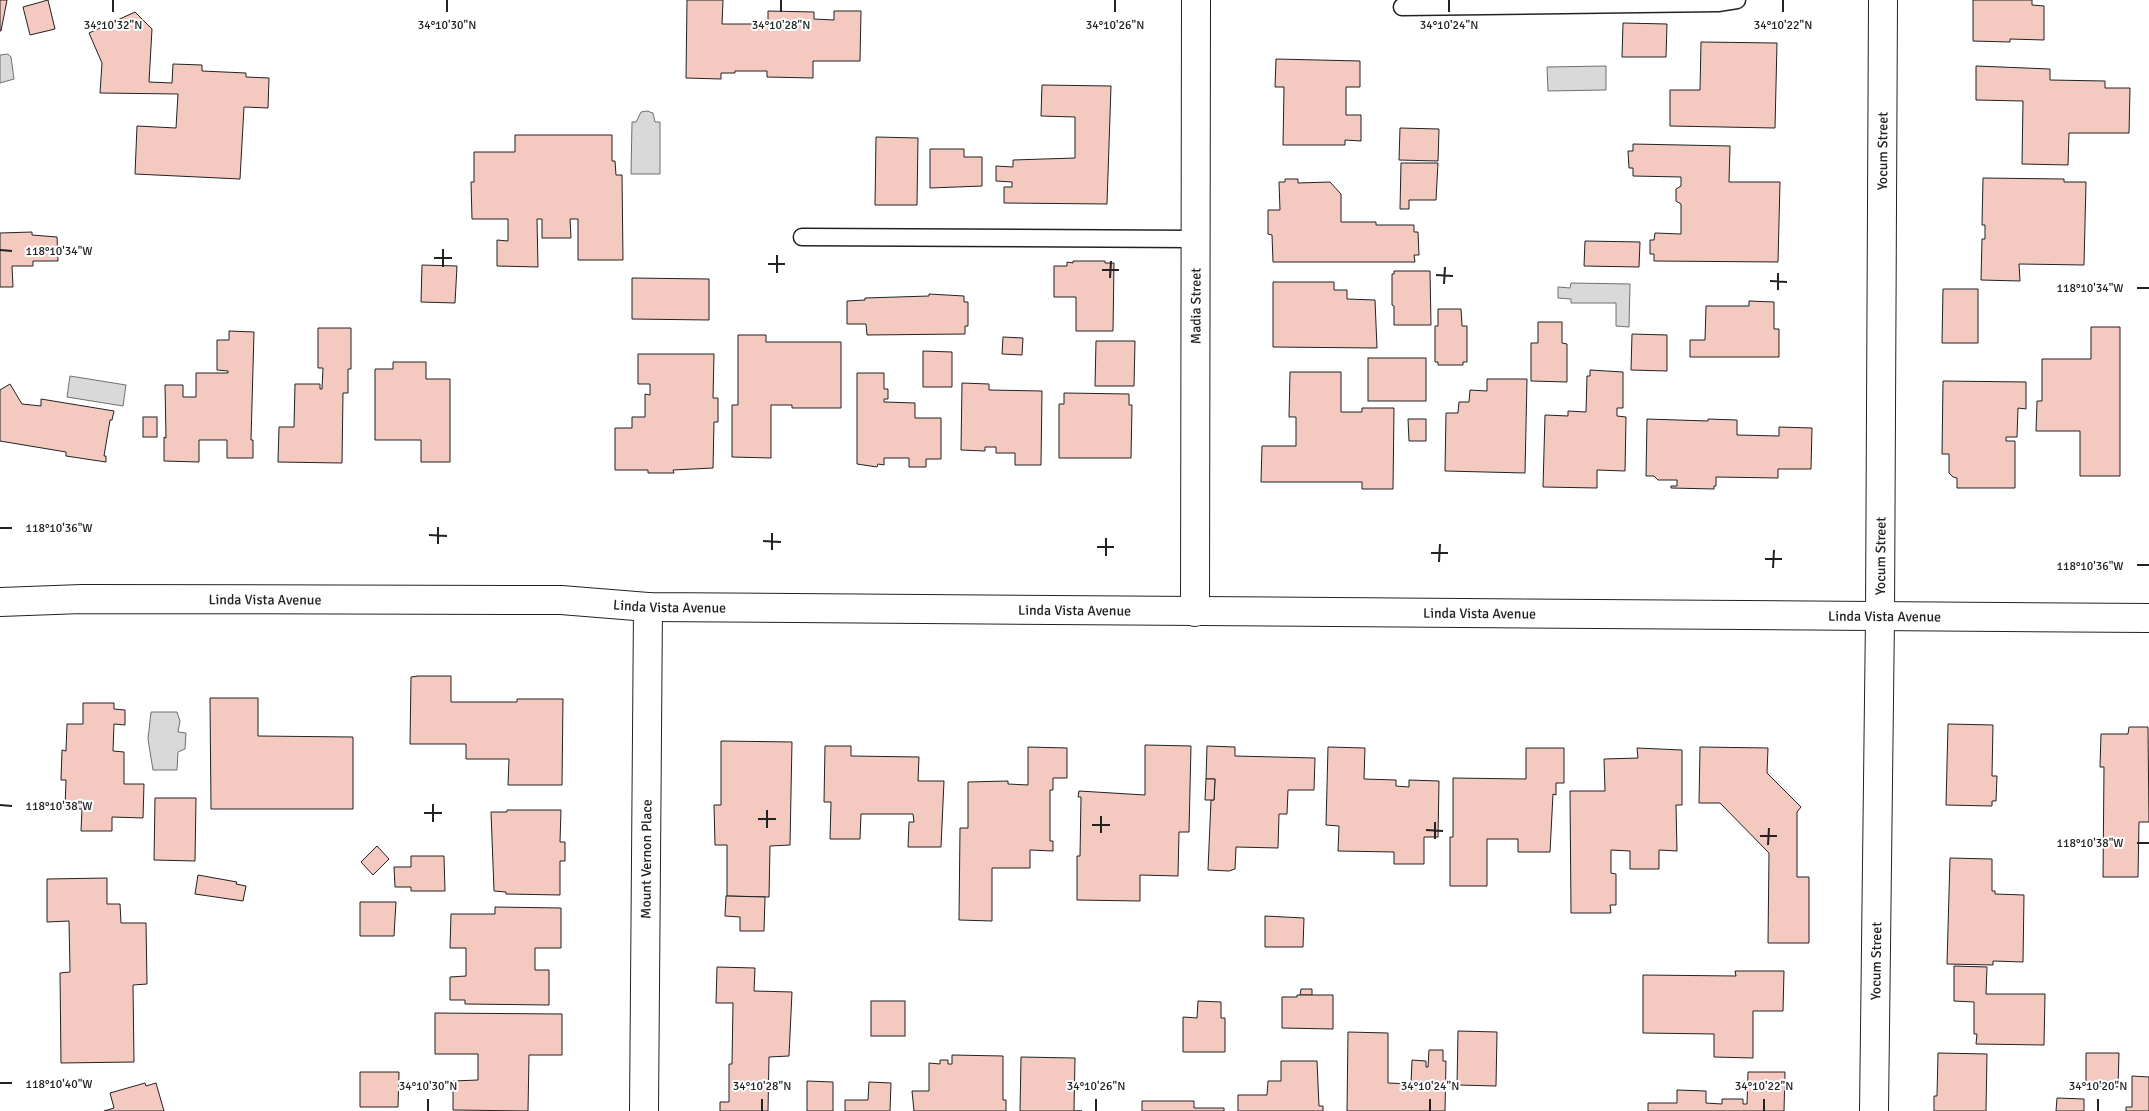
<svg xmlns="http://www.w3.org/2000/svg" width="2149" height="1111" viewBox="0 0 2149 1111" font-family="Signika,sans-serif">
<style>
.water{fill:#d9d9d9;stroke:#6f6f6f}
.building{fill:#f3c9c0;stroke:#222}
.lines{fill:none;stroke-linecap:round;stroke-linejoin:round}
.service-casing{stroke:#222;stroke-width:19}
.minor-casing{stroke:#222;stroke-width:30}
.secondary-casing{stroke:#222;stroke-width:30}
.service{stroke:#fff;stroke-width:16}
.minor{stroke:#fff;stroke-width:28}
.secondary{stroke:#fff;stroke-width:28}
.ticks{fill:none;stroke:#222;stroke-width:2}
.labels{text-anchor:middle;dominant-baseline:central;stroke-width:4;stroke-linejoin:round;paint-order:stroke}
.street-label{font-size:14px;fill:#222;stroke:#fff}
.ticks-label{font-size:12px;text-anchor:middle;fill:#222;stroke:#fff;stroke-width:4;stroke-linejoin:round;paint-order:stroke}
</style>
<rect width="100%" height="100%" fill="#fff"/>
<g class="water">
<polygon points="8,54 11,57 14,79 0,83 0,55"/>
<polygon points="1606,66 1606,90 1548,91 1547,67"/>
<polygon points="647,111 653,113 655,122 660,122 660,174 631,174 632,122 636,122 641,112"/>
<polygon points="1571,283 1630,284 1629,327 1616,326 1616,303 1571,303 1571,299 1558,298 1558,287 1570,288"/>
<polygon points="70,376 126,385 123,406 67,397"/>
<polygon points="151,712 177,712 180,721 178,732 186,733 185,749 178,752 177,770 153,770 148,739"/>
</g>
<g class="building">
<polygon points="0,0 7,0 1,31 0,31"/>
<polygon points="48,0 55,29 30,35 23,7"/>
<polygon points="687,0 723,0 722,24 768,24 768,11 814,12 814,19 834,20 834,11 861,11 860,61 813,61 813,78 767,77 767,71 735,71 735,73 721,73 721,79 686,78"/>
<polygon points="1973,0 2032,0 2032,5 2044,6 2044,40 2010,39 2010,42 1973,41"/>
<polygon points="135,12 152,29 149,82 172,83 173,64 202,65 202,71 246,73 246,77 269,78 268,108 244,107 240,179 135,174 137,126 176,128 178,94 100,93 102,63 89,33"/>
<polygon points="1623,23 1667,24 1666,57 1622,57"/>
<polygon points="1701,42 1777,43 1775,128 1670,126 1670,90 1700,90"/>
<polygon points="1276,59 1360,61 1360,87 1346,87 1346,115 1361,115 1361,141 1345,140 1345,145 1283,145 1284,87 1275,87"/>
<polygon points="1976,66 2050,69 2050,80 2105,81 2105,88 2130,88 2129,133 2069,133 2068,165 2022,164 2023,101 1976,100"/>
<polygon points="1042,85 1111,86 1107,204 1004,203 1004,187 1012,187 1012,182 996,181 996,166 1013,167 1013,160 1075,158 1075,117 1041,116"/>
<polygon points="1400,128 1439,129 1438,161 1399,160"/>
<polygon points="515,135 612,135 612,161 615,161 616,175 622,175 623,260 578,260 578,219 570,219 571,238 542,238 542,219 537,219 538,267 497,266 497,240 508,241 508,219 472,219 471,182 474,182 474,152 515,152"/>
<polygon points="876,137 918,138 917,205 875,205"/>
<polygon points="1633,144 1730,146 1729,182 1780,182 1778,262 1654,261 1654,254 1650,254 1650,240 1654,240 1655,233 1681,234 1681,204 1676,201 1676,189 1681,186 1681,177 1633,176 1633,168 1629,168 1628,151 1633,151"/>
<polygon points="930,149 964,149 964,157 982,157 982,186 930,188"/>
<polygon points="1401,163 1438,163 1436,200 1409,200 1409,209 1400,209"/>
<polygon points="1983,178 2064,179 2064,182 2086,182 2084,265 2019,264 2020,281 1981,280 1982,239 1985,239 1985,225 1982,225"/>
<polygon points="1285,179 1298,179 1298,183 1330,182 1341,194 1341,222 1376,222 1376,225 1414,225 1414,232 1418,232 1419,255 1414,255 1415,262 1273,262 1272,235 1268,234 1268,210 1280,210 1279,182 1285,182"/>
<polygon points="32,232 32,235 57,237 58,261 33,261 33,266 12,266 13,287 0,287 0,233"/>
<polygon points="1585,241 1640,242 1639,267 1584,266"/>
<polygon points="1073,261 1105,261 1105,263 1114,263 1113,331 1076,331 1076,297 1054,297 1054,266 1067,266 1067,262 1073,263"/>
<polygon points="422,265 457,266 455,303 421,302"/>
<polygon points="1394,271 1430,271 1431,325 1394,325 1394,306 1392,305 1392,274 1394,274"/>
<polygon points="632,278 709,279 709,320 632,319"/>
<polygon points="1273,282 1334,282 1334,290 1347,290 1347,299 1375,300 1377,348 1273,347"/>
<polygon points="1943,289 1978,289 1978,343 1942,343"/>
<polygon points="929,294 964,296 964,302 968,302 968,326 965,326 965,334 867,335 866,324 847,324 847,301 865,300 865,298 929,296"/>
<polygon points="1749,301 1774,302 1774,329 1779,329 1779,357 1690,357 1690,340 1705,340 1706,306 1749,306"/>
<polygon points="1438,309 1461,309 1462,326 1467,326 1467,362 1463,362 1463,365 1438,365 1438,362 1435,362 1435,326 1438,326"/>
<polygon points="1538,322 1562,322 1562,343 1567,344 1567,382 1531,381 1531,343 1538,343"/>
<polygon points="2091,327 2120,327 2120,476 2080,476 2080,431 2036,431 2037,401 2042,401 2042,359 2091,359"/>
<polygon points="318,328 351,328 351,369 348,369 348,393 343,393 342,463 278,462 279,427 294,427 295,384 320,384 320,389 322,389 323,368 318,368"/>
<polygon points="229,331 254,332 251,440 253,440 253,458 227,458 227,440 199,440 199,462 164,461 164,437 166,438 165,385 183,385 183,397 196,397 196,373 228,373 228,371 217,370 217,340 229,340"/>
<polygon points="1632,334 1667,335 1667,371 1631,370"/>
<polygon points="738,335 766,335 766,342 841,342 841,408 792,408 792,405 771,405 771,458 732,457 732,405 738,405"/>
<polygon points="1003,337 1023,338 1022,355 1002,354"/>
<polygon points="1096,341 1135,341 1134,386 1095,386"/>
<polygon points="923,351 952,352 952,387 923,387"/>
<polygon points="638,354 714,354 713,398 718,398 718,422 714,422 713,468 673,470 674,473 648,473 648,470 615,470 615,428 632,428 632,417 645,417 645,394 650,395 650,384 638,384"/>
<rect x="1368" y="358" width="58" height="43"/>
<polygon points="393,362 426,362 426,379 450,379 450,462 421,462 421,440 375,440 375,369 393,369"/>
<polygon points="1590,370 1623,372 1623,408 1617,408 1617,416 1626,417 1625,471 1597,470 1597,488 1543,487 1545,415 1568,416 1568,411 1586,412 1587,376 1590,376"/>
<polygon points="1290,372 1341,372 1341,412 1362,412 1362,408 1394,408 1393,489 1362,489 1362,482 1261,482 1262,446 1296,446 1296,417 1289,417"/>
<polygon points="857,373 884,373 884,389 888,389 888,399 884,399 884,402 915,403 915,418 941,418 941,459 926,459 926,467 909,467 909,458 884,458 884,465 878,464 877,467 857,464"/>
<polygon points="1487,379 1527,379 1525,473 1445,471 1446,413 1458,413 1459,402 1469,402 1470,390 1487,391"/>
<polygon points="1943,381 2026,382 2026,409 2018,408 2017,437 2006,437 2006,441 2015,441 2015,488 1957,488 1957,478 1953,477 1949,473 1949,454 1942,454"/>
<polygon points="962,383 989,384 989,390 1042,391 1041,465 1015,465 1015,453 996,453 996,447 985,447 985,451 961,450"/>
<polygon points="10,384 22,404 41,406 41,399 114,411 112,420 110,420 104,456 106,456 106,462 66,456 66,452 0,441 0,390"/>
<polygon points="1064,393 1129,394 1129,405 1132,405 1131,458 1059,458 1059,404 1064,404"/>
<rect x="143" y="417" width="14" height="20"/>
<polygon points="1408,419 1426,419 1426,441 1409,441"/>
<polygon points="1647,419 1708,421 1708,419 1737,420 1737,435 1779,436 1779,427 1812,428 1811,469 1778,469 1778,478 1716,477 1716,486 1714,486 1714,489 1671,488 1671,486 1677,486 1677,480 1658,480 1654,476 1646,476"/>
<polygon points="418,676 451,676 451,702 517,702 517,699 563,699 562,785 508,785 509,759 466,759 466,744 410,744 411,677"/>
<polygon points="210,698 258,698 258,736 353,737 353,809 211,809"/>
<polygon points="83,703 114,703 114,709 125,710 125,725 114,724 113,751 124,752 124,784 144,784 143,818 112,817 112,831 81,831 82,809 65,808 66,780 61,780 62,750 66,751 67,724 83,724"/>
<polygon points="1948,724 1993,725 1992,776 1997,776 1996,801 1992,801 1992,806 1946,805"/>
<polygon points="2129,727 2148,727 2149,822 2139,822 2138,877 2103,877 2104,767 2100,767 2101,734 2128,734"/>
<polygon points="721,741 792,742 790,845 770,846 769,897 727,896 727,845 715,845 714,805 721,805"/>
<polygon points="1145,745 1191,746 1189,832 1179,832 1178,876 1140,875 1140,901 1077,900 1077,856 1080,856 1081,797 1078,797 1079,791 1145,795"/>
<polygon points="825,746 851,746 851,756 919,757 918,781 944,781 941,847 908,847 909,822 914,822 913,814 861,814 860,839 830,839 831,802 824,802"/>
<polygon points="1207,746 1235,747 1235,756 1315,758 1314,790 1288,790 1287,814 1279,814 1278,848 1236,847 1235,869 1229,871 1208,870 1211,800 1214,800 1215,779 1206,779"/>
<polygon points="1028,747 1067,748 1067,778 1053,778 1053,790 1050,790 1050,841 1053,841 1053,851 1030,850 1030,868 992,868 992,921 959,920 960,828 968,828 968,782 1008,781 1008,784 1028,785"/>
<polygon points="1328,747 1365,748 1364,779 1396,780 1396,786 1409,787 1409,780 1439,781 1438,837 1424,837 1424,864 1394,864 1394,852 1338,851 1339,826 1326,825"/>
<polygon points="1700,747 1768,748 1767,773 1801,807 1797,812 1797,877 1809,877 1809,943 1768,943 1769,853 1720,803 1699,803"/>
<polygon points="1526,748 1564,748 1564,783 1556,783 1556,795 1553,794 1550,852 1518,852 1518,839 1487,839 1487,886 1450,886 1450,837 1453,837 1453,778 1526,779"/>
<polygon points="1637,748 1682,750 1682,805 1676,805 1677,851 1659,850 1659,869 1630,869 1630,851 1611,850 1611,873 1616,874 1616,905 1610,905 1611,913 1571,913 1570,791 1605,791 1604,759 1638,758"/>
<polygon points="1206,779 1215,779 1214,800 1205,800"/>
<polygon points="155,798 196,798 195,861 154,860"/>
<polygon points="507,810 561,810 560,842 565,842 565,861 560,861 560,895 506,894 506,892 494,891 491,812 507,812"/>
<polygon points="377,846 389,859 373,875 361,862"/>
<polygon points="411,856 444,856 445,891 411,891 411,887 395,887 394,867 411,867"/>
<polygon points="1950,858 1992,859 1992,891 1995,891 1995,894 2024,895 2023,962 1993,961 1993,965 1947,964"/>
<polygon points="198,875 237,882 236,884 246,886 243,901 195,894"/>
<polygon points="107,878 107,904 120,904 121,923 146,923 147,984 133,985 134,1062 61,1063 60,973 70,972 69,921 47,922 47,879"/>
<polygon points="726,896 765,897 764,931 740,931 740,917 725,916"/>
<polygon points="360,902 396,902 394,936 360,936"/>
<polygon points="495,907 561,908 561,948 535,948 535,970 549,970 549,1005 465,1004 465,1000 450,1000 450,977 466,976 466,948 450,948 451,914 495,914"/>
<polygon points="1265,916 1304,918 1303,947 1265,947"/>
<polygon points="1954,966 1987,967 1986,994 2045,994 2044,1045 1976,1044 1977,1034 1974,1034 1974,1002 1954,1001"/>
<polygon points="717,967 755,968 754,991 792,992 789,1056 769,1057 768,1111 720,1111 720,1102 729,1102 729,1064 732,1064 733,1003 716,1003"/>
<polygon points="1735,971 1784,971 1783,1011 1753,1011 1753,1058 1714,1057 1714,1034 1643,1033 1643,975 1736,976"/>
<polygon points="1301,989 1312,989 1312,995 1300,995"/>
<polygon points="1297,995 1333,995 1333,1029 1282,1028 1282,997 1297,997"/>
<rect x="871" y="1001" width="34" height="35"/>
<polygon points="1198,1001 1221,1002 1221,1018 1225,1018 1225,1052 1183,1052 1183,1017 1197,1018"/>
<polygon points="435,1013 562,1014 562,1055 529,1055 528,1111 453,1110 453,1081 478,1080 478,1054 435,1054"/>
<polygon points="1458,1031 1497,1032 1496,1086 1457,1085"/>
<polygon points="1348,1032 1388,1033 1388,1083 1411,1084 1412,1060 1426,1061 1426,1067 1428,1067 1429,1050 1443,1050 1443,1061 1446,1061 1445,1111 1347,1111"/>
<polygon points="1938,1053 1987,1054 1986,1111 1934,1111 1934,1096 1937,1096"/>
<polygon points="2086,1053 2119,1053 2118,1087 2086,1086"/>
<polygon points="952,1055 1003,1056 1003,1100 1006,1100 1006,1111 914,1111 912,1091 929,1091 929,1063 940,1064 940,1060 948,1060 948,1064 952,1064"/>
<polygon points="1021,1057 1075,1058 1074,1111 1082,1111 1020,1111"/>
<polygon points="1281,1061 1317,1061 1319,1106 1323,1106 1323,1111 1238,1111 1238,1095 1267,1095 1268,1081 1281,1081"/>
<polygon points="360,1072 399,1072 398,1107 360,1107"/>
<polygon points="1748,1072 1785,1072 1784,1111 1648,1111 1648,1103 1677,1103 1677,1090 1706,1091 1706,1103 1722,1104 1722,1099 1743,1099 1743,1104 1747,1104"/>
<polygon points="2132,1076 2149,1077 2149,1111 2126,1111 2126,1107 2132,1107"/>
<polygon points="807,1081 833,1082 833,1111 807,1111"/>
<polygon points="869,1082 891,1083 890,1111 845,1111 845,1100 868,1100"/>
<polygon points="145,1083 146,1086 156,1083 164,1111 104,1111 114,1108 110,1093"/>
<polygon points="2057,1098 2084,1099 2084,1111 2056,1111"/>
<polygon points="1142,1101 1194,1101 1194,1108 1224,1108 1224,1111 1142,1111"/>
</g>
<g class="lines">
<g class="service-casing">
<g id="service">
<polyline points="1402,7 1718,3 1737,0"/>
<polyline points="802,237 1195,239"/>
</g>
</g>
<g class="minor-casing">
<g id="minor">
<path id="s1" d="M 1195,612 L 1196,0"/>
<path id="s2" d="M 644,1111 L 648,607"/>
<path id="s3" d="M 1874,1111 L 1880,617 L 1883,0"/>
</g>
</g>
<g class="secondary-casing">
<g id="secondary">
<path id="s4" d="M 0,602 L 82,599 L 561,600 L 648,607 L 2149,618"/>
</g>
</g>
<use href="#service" class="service"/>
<use href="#minor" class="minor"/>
<use href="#secondary" class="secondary"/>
</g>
<path class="ticks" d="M 113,12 L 113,0M 447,12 L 447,0M 781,12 L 781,0M 1115,12 L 1115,0M 1449,12 L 1449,0M 1783,12 L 1783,0M 0,250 L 12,251M 434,258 L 452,258M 768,264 L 785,264M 443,267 L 443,249M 1102,270 L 1119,270M 777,273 L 777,255M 1436,275 L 1453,276M 1110,278 L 1111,261M 1770,281 L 1787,282M 1444,284 L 1445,267M 2137,288 L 2149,288M 1778,290 L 1778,273M 0,528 L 12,528M 429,535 L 447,536M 763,541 L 781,542M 438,544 L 438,527M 1097,547 L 1114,547M 772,550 L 772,533M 1431,553 L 1448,553M 1106,556 L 1106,538M 1765,559 L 1782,559M 1439,562 L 1440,544M 2137,565 L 2149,565M 1773,568 L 1774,550M 0,805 L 12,806M 424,813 L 442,813M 758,819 L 776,819M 433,822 L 433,804M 1092,825 L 1110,825M 767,828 L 767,810M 1426,830 L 1443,831M 1101,833 L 1101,816M 1760,836 L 1777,836M 1435,839 L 1435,822M 2137,843 L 2149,843M 1768,845 L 1769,828M 0,1083 L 12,1083M 428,1111 L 428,1099M 762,1111 L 762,1099M 1096,1111 L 1096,1099M 1430,1111 L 1430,1099M 1764,1111 L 1764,1099M 2098,1111 L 2098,1099"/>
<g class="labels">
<g class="street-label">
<text stroke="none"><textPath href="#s3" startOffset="960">Yocum Street</textPath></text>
<text stroke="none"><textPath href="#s1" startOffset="306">Madia Street</textPath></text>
<text stroke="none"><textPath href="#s3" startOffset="555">Yocum Street</textPath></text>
<text stroke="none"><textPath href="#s4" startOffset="265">Linda Vista Avenue</textPath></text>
<text stroke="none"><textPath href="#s4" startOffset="670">Linda Vista Avenue</textPath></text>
<text stroke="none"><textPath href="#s4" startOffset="1075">Linda Vista Avenue</textPath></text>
<text stroke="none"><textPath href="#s4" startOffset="1480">Linda Vista Avenue</textPath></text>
<text stroke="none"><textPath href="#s4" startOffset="1885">Linda Vista Avenue</textPath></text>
<text stroke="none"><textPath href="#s2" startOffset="252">Mount Vernon Place</textPath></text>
<text stroke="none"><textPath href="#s3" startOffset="150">Yocum Street</textPath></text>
</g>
</g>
<g class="ticks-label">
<text x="113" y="29">34°10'32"N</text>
<text x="447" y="29">34°10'30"N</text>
<text x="781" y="29">34°10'28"N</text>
<text x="1115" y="29">34°10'26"N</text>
<text x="1449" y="29">34°10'24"N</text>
<text x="1783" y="29">34°10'22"N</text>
<text x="59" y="255">118°10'34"W</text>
<text x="2090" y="292">118°10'34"W</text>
<text x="59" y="532">118°10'36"W</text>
<text x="2090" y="570">118°10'36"W</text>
<text x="59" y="810">118°10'38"W</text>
<text x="2090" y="847">118°10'38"W</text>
<text x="59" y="1088">118°10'40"W</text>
<text x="428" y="1090">34°10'30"N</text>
<text x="762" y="1090">34°10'28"N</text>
<text x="1096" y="1090">34°10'26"N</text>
<text x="1430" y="1090">34°10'24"N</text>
<text x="1764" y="1090">34°10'22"N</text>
<text x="2098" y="1090">34°10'20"N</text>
</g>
</svg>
